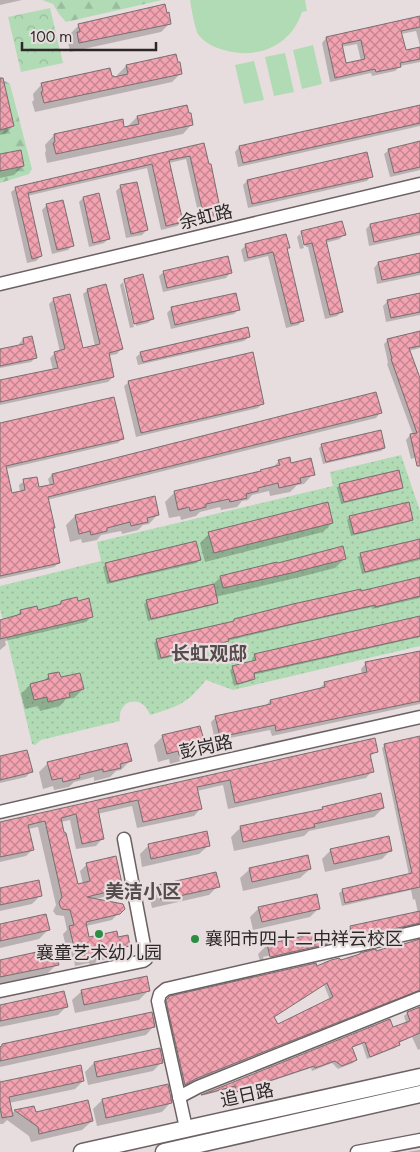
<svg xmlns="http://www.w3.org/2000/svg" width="420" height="1152" viewBox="0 0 420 1152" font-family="Figtree,'Noto Sans SC',sans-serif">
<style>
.grass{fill:url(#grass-dots)}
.forest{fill:url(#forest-firs)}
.park{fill:url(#park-crowns)}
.pitch{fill:#b1dbb5}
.shadow{fill:#0003;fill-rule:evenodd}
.building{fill:url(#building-cross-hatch);stroke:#796f70;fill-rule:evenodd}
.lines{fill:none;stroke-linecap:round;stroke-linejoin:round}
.minor-casing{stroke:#6c6264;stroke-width:15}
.major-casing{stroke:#6c6264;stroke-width:19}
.minor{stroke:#fff;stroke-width:12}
.major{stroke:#fff;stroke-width:16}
.poi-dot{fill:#2b8d42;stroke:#e8ddde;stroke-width:2}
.labels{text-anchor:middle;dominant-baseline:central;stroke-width:4.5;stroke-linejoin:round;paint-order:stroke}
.street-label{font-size:18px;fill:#2c2828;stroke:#e8ddde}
.poi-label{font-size:18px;fill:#2c2828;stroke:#e8ddde;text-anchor:start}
.neighbourhood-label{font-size:19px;font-weight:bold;fill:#554c4d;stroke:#e8ddde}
</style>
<defs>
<pattern id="grass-dots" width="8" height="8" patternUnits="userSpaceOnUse" patternTransform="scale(1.25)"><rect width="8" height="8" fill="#b1dbb5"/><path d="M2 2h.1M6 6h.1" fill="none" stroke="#98bc9c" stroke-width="1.8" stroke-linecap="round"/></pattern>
<pattern id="forest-firs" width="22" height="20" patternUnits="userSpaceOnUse" patternTransform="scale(1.25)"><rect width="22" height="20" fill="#b1dbb5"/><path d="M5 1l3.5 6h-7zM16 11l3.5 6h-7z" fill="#98bc9c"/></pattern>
<pattern id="park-crowns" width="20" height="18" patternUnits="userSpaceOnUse" patternTransform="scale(1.25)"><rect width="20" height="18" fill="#b1dbb5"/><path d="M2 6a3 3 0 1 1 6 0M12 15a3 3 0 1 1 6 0" fill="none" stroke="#98bc9c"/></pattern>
<pattern id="building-cross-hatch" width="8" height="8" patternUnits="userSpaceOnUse" patternTransform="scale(1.25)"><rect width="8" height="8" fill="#f2a2b0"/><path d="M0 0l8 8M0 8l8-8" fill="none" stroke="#c4848f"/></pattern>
</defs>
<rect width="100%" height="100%" fill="#e8ddde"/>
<path class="grass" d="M 401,455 L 420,511 L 420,646 L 233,690 L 206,680 C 187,704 179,706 150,715 C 143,694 117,699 120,721 L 41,740 L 35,745 L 32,744 L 0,609 L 0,586 L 101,561 L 97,542 L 333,486 L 330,472 Z"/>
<g class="forest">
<polygon points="42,0 162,0 66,22 59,14 53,4"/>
<polygon points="5,81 10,84 32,169 29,174 0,183 0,82"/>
</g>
<polygon class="park" points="50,8 63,63 21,72 8,17"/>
<g class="pitch">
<path d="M 190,0 L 305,0 L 307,11 L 302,12 C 291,46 257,60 224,50 C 215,48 203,42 198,34 C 195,29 191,7 190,0 Z"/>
<polygon points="313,45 322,84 302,89 293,50"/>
<polygon points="285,53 294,92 274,96 265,57"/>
<polygon points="254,61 264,100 244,104 235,65"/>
</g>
<g class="shadow">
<polygon points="0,0 22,0 0,5"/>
<path d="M 420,17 L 420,46 L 416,31 L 401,34 L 405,52 L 420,48 L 420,62 L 400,66 L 395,71 L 372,76 L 371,73 L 330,82 L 322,43 L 326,38 ZM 357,44 L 361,61 L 345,65 L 341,47 Z"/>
<polygon points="170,23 161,32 70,52 68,42 71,40 70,34 79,25"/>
<polygon points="126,66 181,73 172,82 35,112 32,102 34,100 33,94 42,84 118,77 117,75"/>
<polygon points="0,91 13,126 5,134 0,135"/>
<polygon points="420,107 420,126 238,167 235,152 239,147"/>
<polygon points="137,117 192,124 183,134 47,163 45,153 46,151 45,145 54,135 122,120 123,129 129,128 128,126"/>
<polygon points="420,143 420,170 390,177 384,154 389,150"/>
<polygon points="204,145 220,212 215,217 200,221 186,159 169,163 182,222 177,226 161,230 147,168 27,196 41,256 36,261 27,263 11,192 16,188"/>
<polygon points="0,155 23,166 14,175 0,178"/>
<polygon points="371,176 367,181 248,208 243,185 247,181"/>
<polygon points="120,187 147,230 142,235 126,238 116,191"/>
<polygon points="83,198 109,238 104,243 89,247 79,202"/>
<polygon points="47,205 72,246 68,250 52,254 42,210"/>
<polygon points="420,214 420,235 369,246 366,229 370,225"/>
<polygon points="302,232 344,234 340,239 325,243 342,311 337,316 325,319 308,247 306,247 303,234 300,234 304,248 300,249 297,237"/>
<polygon points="246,245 288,247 286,250 303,320 298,325 286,328 268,256 244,262 241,250"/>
<polygon points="420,254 420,275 377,284 374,268 378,263"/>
<polygon points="164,272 230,273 226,278 163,292 159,276"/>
<polygon points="142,276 152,319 148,323 136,326 126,282 123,282 134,327 130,328 120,285 125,280"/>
<polygon points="88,290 121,349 117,354 108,356 113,377 108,382 0,405 0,382 53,370 50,358 55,353 60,352 49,304 54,299 82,349 95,346 83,294"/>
<polygon points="420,294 420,315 386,322 383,306 388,301"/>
<polygon points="172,308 238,310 234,314 171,329 167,313"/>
<polygon points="420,333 420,348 408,351 420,382 420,456 411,459 406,440 410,435 413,435 387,364 388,363 384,344 388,340"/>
<polygon points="249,337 244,341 138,365 136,357 141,353"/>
<polygon points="31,338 36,357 31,362 0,368 0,351 19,347 19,344 23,339"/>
<polygon points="129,382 263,403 258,408 136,437 124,386"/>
<polygon points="380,413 376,418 47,500 53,528 52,529 59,563 54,567 0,579 0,424 122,439 118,443 6,469 11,495 20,492 19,485 24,481 38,489 50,486 48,479 52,475"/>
<polygon points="322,445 384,448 381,451 323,464 319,448"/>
<polygon points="279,461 290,464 313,474 304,484 297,485 290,492 270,496 269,491 252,495 248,500 242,501 237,507 221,510 220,507 200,512 196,516 181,520 180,516 169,518 165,502 175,492 259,473 261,471 272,468"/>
<polygon points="340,485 402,487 399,490 341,504 337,488"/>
<polygon points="158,514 149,524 143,525 138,530 122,534 121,531 101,535 97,540 82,543 81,539 70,542 66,525 75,516"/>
<polygon points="350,517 412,520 409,522 351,536 347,520"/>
<polygon points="332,523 323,532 205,562 200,543 209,534"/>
<polygon points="420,545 420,560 362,574 358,557 361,555"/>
<polygon points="344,559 335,568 296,578 215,597 217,602 214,605 148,621 144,604 147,602 211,586 221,577"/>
<polygon points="199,560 197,563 107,584 103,567 106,564"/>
<polygon points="420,578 420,598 372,609 372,607 301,623 227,641 224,644 158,660 154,643 157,640 232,622 234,620"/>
<polygon points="61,602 77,602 92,616 86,622 5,641 6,645 0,650 0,621 15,617 20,612 37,611 57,606"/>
<polygon points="420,618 420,637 253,675 254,679 251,681 234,686 230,670 233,667 253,662 252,658 255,655"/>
<polygon points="420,652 420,704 272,736 270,730 215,741 211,722 216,717 265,706 270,701 320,688 325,683 362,675 361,669 365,664"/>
<polygon points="49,676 60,679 83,689 74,698 66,699 60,706 40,711 38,706 25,709 21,694 30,685 42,682"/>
<polygon points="163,736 203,744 194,753 190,754 184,760 170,764 169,759 158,762 154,745"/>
<polygon points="420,737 420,925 349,941 347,931 350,928 418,913 415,899 413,900 411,890 342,906 339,893 343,890 409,875 382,748 385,745"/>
<polygon points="376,751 369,758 372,771 366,778 228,809 223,785 197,791 200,809 194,816 137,828 132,806 97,814 102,839 96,846 76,849 70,820 61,822 77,885 83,884 80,871 87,864 122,888 115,895 94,899 123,908 112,920 86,926 89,939 117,939 129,945 122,952 113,954 108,959 97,961 95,963 90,965 89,963 75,966 74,960 69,961 63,934 67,930 64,916 56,915 53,911 56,905 38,827 28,829 32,850 26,856 0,862 0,824"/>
<polygon points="0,757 31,771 26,777 0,783"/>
<polygon points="130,761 121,770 116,771 110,777 94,781 94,777 74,782 69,787 54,790 53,786 43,789 39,772 48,763"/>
<polygon points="323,808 383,808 374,817 309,831 304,836 234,851 231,837 240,828 320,810"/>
<polygon points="149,845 209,845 199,854 142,867 140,854"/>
<polygon points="331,850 391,850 382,859 325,872 322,859"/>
<polygon points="250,869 310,869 300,878 243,891 240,878"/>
<polygon points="158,886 218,886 209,895 152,908 149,895"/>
<polygon points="0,889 41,895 32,904 0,911"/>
<polygon points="259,908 319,908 310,917 253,930 250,917"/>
<polygon points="0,926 48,930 39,939 0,948"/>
<path d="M 420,941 L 420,994 L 418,993 L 413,993 L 191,1082 L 182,1087 L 164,1003 L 170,998 L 317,967 ZM 324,985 L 330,1000 L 277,1026 L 272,1018 Z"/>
<path d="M 327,943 L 318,952 L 261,965 L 258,954 L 267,945 ZM 318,945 L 318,947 L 264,960 L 263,957 Z"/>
<polygon points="0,962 57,964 48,973 0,984"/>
<polygon points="82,991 148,991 139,1000 75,1013 72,1000"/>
<polygon points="0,1006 67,1006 58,1015 0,1027"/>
<polygon points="420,1007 420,1049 418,1050 412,1037 398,1043 399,1045 395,1048 367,1059 362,1044 351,1048 356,1060 353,1063 338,1069 332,1063 312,1071 311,1068 233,1094 232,1088 201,1096 389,1020 393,1029 406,1022 404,1016 407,1013"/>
<polygon points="151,1013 154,1026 146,1035 0,1067 0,1046"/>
<polygon points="162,1062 153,1071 88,1085 85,1072 94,1063"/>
<polygon points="0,1079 1,1083 83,1081 75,1089 9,1103 12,1114 14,1111 33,1107 35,1114 92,1121 82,1130 31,1142 29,1136 7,1120 3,1124 0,1124"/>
<polygon points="102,1100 171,1102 162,1112 97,1126 93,1109"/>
<polygon points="420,1150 420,1152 407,1152"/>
</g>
<g class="building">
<polygon points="165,4 167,13 169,12 171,24 79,43 77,32 80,32 78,24"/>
<path d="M 420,16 L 420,27 L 401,31 L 406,50 L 420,47 L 420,59 L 400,63 L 401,67 L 376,72 L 375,69 L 335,78 L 326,37 ZM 361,40 L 365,59 L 346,63 L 342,44 Z"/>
<polygon points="176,54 178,62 180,62 182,74 44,103 41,92 43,91 41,83 110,68 112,76 114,76 114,77 128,74 126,65"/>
<polygon points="0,78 3,78 14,126 0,130"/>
<polygon points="187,105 189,113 191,113 193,125 56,154 53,143 55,142 54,134 123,119 124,127 139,124 137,116"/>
<polygon points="420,105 420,123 243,163 239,146"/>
<polygon points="420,141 420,167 394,173 388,149"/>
<polygon points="204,143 209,164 211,164 221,213 204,217 190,156 169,160 183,222 166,226 152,164 28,193 42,256 32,259 15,187"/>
<polygon points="21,150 24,166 0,171 0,154"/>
<polygon points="367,152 373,177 252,204 247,180"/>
<polygon points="137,182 148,230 131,234 120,185"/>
<polygon points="99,193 110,239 93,243 83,197"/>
<polygon points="63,200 74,246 57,250 46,204"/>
<polygon points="420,213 420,232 374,242 370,224"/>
<polygon points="342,221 346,235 326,240 343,312 330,315 312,243 304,245 301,231"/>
<polygon points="286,234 290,248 287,248 304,321 291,324 273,252 248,258 245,244"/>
<polygon points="420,253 420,272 382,280 378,262"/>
<polygon points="228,256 232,273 167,288 163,271"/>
<polygon points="143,274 154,319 134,324 124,279"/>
<polygon points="106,284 123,349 109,353 114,377 0,402 0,380 58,368 54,352 65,349 53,298 70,294 83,348 100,344 87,289"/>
<polygon points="236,293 240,310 175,325 171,307"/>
<polygon points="420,293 420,312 391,318 387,300"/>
<polygon points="248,327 250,337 143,362 140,352"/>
<polygon points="420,331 420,346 409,348 420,378 420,466 417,466 410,434 417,433 391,359 392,359 387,339"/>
<polygon points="32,336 37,358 0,366 0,349 24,344 23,338"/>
<polygon points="253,352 264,404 141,433 128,381"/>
<polygon points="376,392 382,413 48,497 55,528 53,528 60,563 0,576 0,423 114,397 124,439 6,466 12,493 25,490 23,479 37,477 39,487 54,484 52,474"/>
<polygon points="381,430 385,448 326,462 321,444"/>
<polygon points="290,457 291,463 311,458 315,475 300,478 301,483 279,488 278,483 258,488 258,491 246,494 247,498 230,502 229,499 206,504 206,507 190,511 189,507 178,510 174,491 261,471 260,470 280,465 278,460"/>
<polygon points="399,470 403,488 344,502 339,484"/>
<polygon points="155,496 159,515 147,518 148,522 131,526 130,522 107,528 107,531 91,535 90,531 79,534 75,515"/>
<polygon points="328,502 333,523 214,553 208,532"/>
<polygon points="409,502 413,520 354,534 349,516"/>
<polygon points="420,539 420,558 365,572 360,553"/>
<polygon points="196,541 201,560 110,582 105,563"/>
<polygon points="343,546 346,559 287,574 223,588 220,576 277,562 278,563"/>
<polygon points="420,577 420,596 375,607 375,605 305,621 228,639 229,641 161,658 156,639 234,621 234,619 293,604 361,589 361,591"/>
<polygon points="214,584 218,603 151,619 146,600"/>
<polygon points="77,597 78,601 89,598 93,617 0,639 0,620 21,614 20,610 37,606 38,610 61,604 61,601"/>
<polygon points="420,616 420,636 254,673 255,679 237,684 232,666 256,660 254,654"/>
<polygon points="420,651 420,701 276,731 275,725 220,737 215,716 271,704 270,700 325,687 324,682 367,672 365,662"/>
<polygon points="59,672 61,677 80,673 84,689 69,693 70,697 48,702 47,697 34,700 30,684 49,679 48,674"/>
<polygon points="200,726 205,744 193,747 194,751 179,755 178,751 167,754 162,735"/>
<polygon points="420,736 420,887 345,903 342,889 412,873 384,744"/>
<polygon points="375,738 378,752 370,754 374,772 235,803 230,780 197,787 202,809 143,822 138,800 98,809 104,839 82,844 76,814 61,818 64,832 66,833 78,884 90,881 86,863 116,856 123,888 87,897 123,904 125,909 120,914 86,922 89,937 117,931 118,937 128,935 130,946 120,948 116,952 104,955 103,957 96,959 96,957 82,960 80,954 76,955 69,926 74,925 70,910 62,909 60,906 59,902 62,897 45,821 28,825 34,850 0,857 0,822"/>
<polygon points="127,743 132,761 120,764 121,768 103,772 103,769 79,775 80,778 63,782 62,778 52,780 47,762"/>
<polygon points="27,750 33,772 0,780 0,756"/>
<polygon points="381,793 384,808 314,824 315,827 243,842 240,826 323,809 322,807"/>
<polygon points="207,831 210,846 151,859 148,844"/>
<polygon points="389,836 392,851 334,864 330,849"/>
<polygon points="308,855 311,869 252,882 249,868"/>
<polygon points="216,872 220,887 161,900 158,885"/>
<polygon points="39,880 42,896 0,905 0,888"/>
<polygon points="317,894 320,909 262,922 258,907"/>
<polygon points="420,911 420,923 352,938 350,926"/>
<polygon points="46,914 50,930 0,941 0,924"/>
<polygon points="326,931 328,944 270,957 267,944"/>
<path d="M 420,939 L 420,990 L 195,1079 L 185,1085 L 166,1001 L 167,999 L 170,996 L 316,963 L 317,966 L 331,960 L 339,958 L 341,960 L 360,954 L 360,953 L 376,949 L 376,951 L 396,945 L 397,946 ZM 327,983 L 333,997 L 278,1024 L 274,1017 Z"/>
<polygon points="55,948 59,965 0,977 0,960"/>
<polygon points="147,976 150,991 84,1005 81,990"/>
<polygon points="64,991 68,1007 0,1021 0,1005"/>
<polygon points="420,1007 420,1033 399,1042 400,1045 370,1057 365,1042 352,1047 357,1060 342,1066 335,1061 315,1068 314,1066 236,1092 235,1086 201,1095 390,1019 393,1027 410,1021 407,1012"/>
<polygon points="152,1012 155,1027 0,1061 0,1047 2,1046 2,1044"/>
<polygon points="160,1048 163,1063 97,1077 94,1062"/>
<polygon points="81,1065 84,1081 9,1097 13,1116 2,1118 0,1107 0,1082"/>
<polygon points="168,1084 172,1103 106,1118 102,1099"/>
<polygon points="88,1100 93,1121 39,1134 38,1127 14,1110 34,1106 36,1112"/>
</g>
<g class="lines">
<g class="minor-casing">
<g id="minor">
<polyline points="0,284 420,184"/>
<polyline points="0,812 151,777 420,717"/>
<polyline points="0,991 143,961 146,959 146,956 124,839"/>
<polyline points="179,1097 198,1087 420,998"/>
<polyline points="186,1128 158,1001 160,994 166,989 420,931"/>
<polyline points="357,1152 420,1140"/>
</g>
</g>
<g class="major-casing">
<g id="major">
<polyline points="82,1152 420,1077"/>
<polyline points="164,1152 420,1094"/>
</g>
</g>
<use href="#minor" class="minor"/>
<use href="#major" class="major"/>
</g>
<g class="poi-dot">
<circle cx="99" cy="934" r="5"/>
<circle cx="195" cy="939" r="5"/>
</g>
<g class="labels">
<g class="street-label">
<text transform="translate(206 217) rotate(-13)">余虹路</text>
<text transform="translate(206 747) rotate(-12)">彭岗路</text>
<text transform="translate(247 1095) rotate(-12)">追日路</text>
</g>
<g class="poi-label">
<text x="205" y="939">襄阳市四十二中祥云校区</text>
<text x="99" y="953" text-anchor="middle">襄童艺术幼儿园</text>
</g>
<g class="neighbourhood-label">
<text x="209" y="653">长虹观邸</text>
<text x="143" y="891">美洁小区</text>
</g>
</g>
<path d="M22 42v8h134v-8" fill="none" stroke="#2c2828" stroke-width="2.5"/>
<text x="30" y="42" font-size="15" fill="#2c2828" stroke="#e8ddde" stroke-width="4" paint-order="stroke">100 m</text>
</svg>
